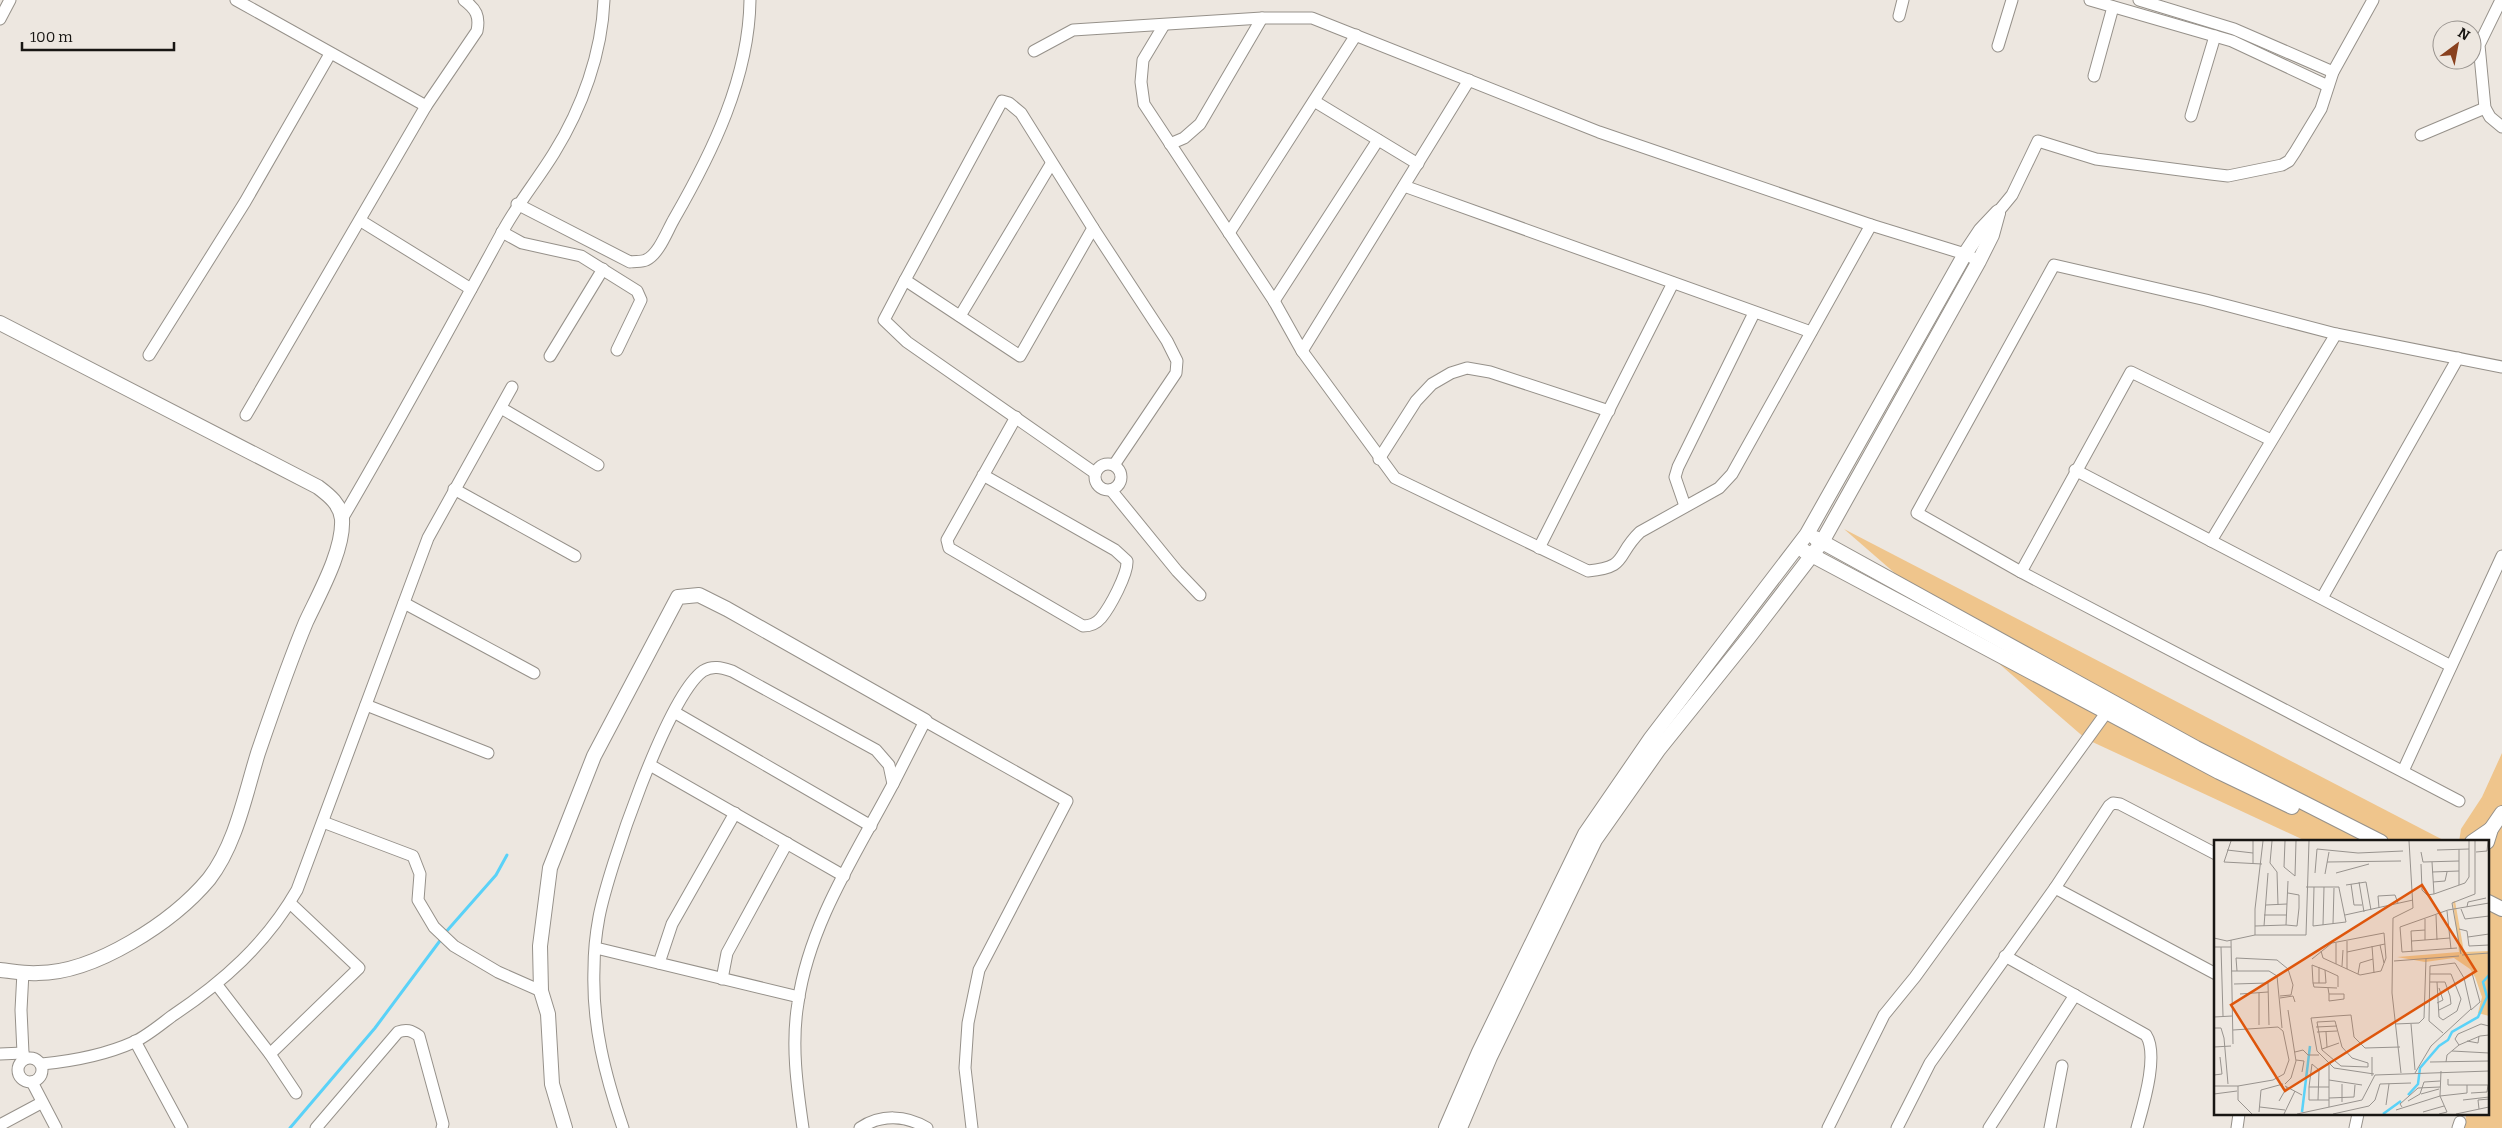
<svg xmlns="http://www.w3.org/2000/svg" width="2502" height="1128" viewBox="0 0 2502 1128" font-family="Bitter,serif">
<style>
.green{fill:#efc58c}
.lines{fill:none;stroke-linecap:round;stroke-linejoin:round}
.stream{stroke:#5ad2f8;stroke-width:3}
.minor-casing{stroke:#96918a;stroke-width:13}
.tertiary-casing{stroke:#96918a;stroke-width:16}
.minor{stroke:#fff;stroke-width:11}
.tertiary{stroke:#fff;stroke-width:14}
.inset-river{fill:none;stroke:#5ad2f8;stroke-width:2.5}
.inset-road{fill:none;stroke:#98938e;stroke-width:1}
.view{fill:#de560c;fill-opacity:0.15;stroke:#de560c;stroke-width:2.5}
.inset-edge{fill:none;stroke:#181613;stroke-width:2.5}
</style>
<rect width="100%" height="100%" fill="#ede7e0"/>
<g class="green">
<polygon points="1844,529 2447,842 2308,842 2086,739"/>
<polygon points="2502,753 2502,1128 2465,1128 2466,1114 2488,1114 2488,842 2459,842 2461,829 2482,797"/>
</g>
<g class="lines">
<g class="stream">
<polyline points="445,933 496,875 507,855"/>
<polyline points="290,1128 375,1028 442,938"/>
</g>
<g class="minor-casing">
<g id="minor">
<polyline points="236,0 426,106"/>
<polyline points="2090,0 2232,41 2328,86"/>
<polyline points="2139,0 2234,29 2333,72"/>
<polyline points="2501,0 2479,45 2485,108 2490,117 2502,127"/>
<polyline points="1899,16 1903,0"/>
<polyline points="0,19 10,0"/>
<polyline points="1164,25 1143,60 1141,82 1144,104 1274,301 1302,351 1469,80"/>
<polyline points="1998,46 2012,0"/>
<path d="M 1034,51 L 1073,30 L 1262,18 L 1312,18 L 1599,132 L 1871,225 L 1732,474 L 1719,488 L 1640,532 C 1615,556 1629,567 1588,571 L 1395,478 L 1302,351"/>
<polyline points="2094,76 2113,7"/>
<polygon points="1002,101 1009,103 1021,113 1093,228 1020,356 905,280"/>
<polyline points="1314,101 1418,164"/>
<polyline points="2191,116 2215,36"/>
<polyline points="2421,135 2485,108"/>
<polyline points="1170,144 1184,138 1200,124 1262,18"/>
<polyline points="1404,186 1811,332"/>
<path d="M 517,204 L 630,262 C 635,261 642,262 646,260 C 659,254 667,231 674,219 C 712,153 749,78 750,0"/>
<polyline points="1998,212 2012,195 2038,141 2096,159 2211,174 2228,176 2282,165 2289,161 2295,152 2321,109 2333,72 2373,0"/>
<polyline points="361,221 471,289"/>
<polyline points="1871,225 1965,254 1979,261"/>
<polyline points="1093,228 1167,341 1177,361 1176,373 1114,465"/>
<polyline points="502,232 522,243 581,256 637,291 641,300 617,350"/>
<polyline points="1229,233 1356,35"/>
<polyline points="905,280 884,320 907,342 1095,473"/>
<polyline points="1274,301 1378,140"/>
<polyline points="960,316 1051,164"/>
<polyline points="149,355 245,202 330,54"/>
<polyline points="550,356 603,269"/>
<polyline points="501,408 598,465"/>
<path d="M 246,415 L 426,106 L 477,31 C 480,16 476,9 464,0"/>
<polyline points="1379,459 1416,401 1432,384 1451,373 1467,368 1490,372 1609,411"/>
<circle cx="1108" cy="477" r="13"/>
<polyline points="2075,470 2451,666"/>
<path d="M 983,475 L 1115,550 L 1127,561 C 1128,574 1110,607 1101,618 C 1096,624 1090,626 1083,626 L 949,548 L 947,540 L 1016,417"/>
<polyline points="454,489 575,556"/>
<polyline points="1111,490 1177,571 1200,595"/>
<polyline points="1685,506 1675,477 1678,467 1754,313"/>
<path d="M 342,519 C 398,424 451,326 504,229 C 519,202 538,179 554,153 C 582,108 602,53 604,0"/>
<polyline points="2211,541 2336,334"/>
<polyline points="1539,548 1673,283"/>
<polyline points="2021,572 2131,372 2271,440"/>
<polyline points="2322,598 2458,358"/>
<polyline points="404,603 534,673"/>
<polyline points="366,705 488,753"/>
<polyline points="674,712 871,826"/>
<polyline points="650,765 844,876"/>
<polyline points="2403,771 2502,556"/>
<polyline points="893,784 925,721 1067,801 979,970 968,1023 965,1068 972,1128"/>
<polyline points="2459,801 2021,572 1917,513 2054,265 2206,300 2336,334 2502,367"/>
<polyline points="323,822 413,856 420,874 418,900 434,927 454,946 498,972 541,991"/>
<polyline points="2055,888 2216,974"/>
<polyline points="596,948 799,997"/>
<path d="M 2005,956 L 2146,1035 C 2159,1055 2143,1106 2137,1128"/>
<polyline points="659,963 672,924 735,813"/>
<polyline points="722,979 727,953 787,843"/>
<polyline points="217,985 270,1054 296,1093"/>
<polyline points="135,1041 182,1128"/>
<polyline points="23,1053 21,1010 23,972"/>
<polyline points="0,1054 23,1053 24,1059"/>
<polyline points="270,1054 359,968 290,903"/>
<circle cx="30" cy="1070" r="12"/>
<path d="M 42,1064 C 73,1061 105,1055 134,1042 C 147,1036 160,1025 172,1016 C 223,982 266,944 297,890 L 428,538 L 512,387"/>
<polyline points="32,1082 56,1128"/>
<polyline points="0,1125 41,1103"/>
<path d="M 316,1128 L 398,1032 C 406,1029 411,1030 419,1036 L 443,1124 L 442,1128"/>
<path d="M 623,1128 C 605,1075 592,1025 594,969 C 594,952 596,933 599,917 C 608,870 667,696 703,671 C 713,665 722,668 732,671 L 876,750 L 889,765 L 893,784 C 856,854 809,924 798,1003 C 791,1044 797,1087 803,1128"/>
<path d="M 860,1128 C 881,1114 906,1115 927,1128"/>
<polyline points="1828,1128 1884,1015 1915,977 2106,713"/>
<polyline points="1897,1128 1930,1063 2055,888 2109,806 2113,803 2120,804 2216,854"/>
<polyline points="1989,1128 2075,995"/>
<polyline points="2050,1128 2062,1066"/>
<polyline points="2237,1128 2239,1114"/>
<polyline points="2355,1128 2358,1114"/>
<polyline points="2458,1128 2460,1122"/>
</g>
</g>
<g class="tertiary-casing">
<g id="tertiary">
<path d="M 0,323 L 318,487 C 330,496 340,504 342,519 C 344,550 319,594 306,622 C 288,665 273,709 258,753 C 245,795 236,844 209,879 C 173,922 95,973 38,973 C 25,974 12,971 0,970"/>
<polyline points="1815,538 2196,748 2381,842"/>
<polyline points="1804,551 2219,772 2292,807"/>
<polyline points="2472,842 2491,829"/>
<polyline points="2487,842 2491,829 2502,813"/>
<polyline points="2488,902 2502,909"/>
<polyline points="565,1128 552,1084 548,1014 541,991 540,946 550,868 594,756 678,597 699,595 727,609 925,721"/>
<polyline points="1446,1128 1479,1052 1585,834 1651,738 1807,534 1965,254 1981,230 1998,212"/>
<polyline points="1460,1128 1490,1057 1595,840 1659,749 1749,637 1822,542 1979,261 1992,235 1998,213"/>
</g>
</g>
<use href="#minor" class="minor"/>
<use href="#tertiary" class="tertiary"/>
</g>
<g transform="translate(2214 840)">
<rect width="275" height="275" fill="#ede7e0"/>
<path d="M 241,61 L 250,112 L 275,111 L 275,176 L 264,173 L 268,157 L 261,137 L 256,129 L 240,118 L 211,122 L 183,117 L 245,112 L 239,62 Z" fill="#efc58c"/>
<path class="inset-river" d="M 194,255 L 204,244 L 206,228 L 225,206 L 234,200 L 238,192 L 264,177 L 273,157 L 269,142 L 275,135M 88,272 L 96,206M 169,274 L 187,261"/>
<path class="inset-road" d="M 17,1 L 10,22 L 48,24M 39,1 L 39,23M 58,1 L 56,23 L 63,32 L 64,65M 71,1 L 70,27 L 81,36 L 82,1M 245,9 L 245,45M 13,10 L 39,13M 223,10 L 255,9M 207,12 L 209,22 L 245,21M 262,12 L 273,11 L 274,1M 113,22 L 187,21M 218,22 L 220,54 L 251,43 L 255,37 L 255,1M 207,24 L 208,50 L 213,55 L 220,54M 218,32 L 245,31M 101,33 L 103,9 L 144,13 L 189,11M 122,33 L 155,24M 111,34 L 115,12M 145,42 L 150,72M 219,42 L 231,41 L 233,32M 137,44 L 140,65 L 148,65M 132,45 L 152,42 L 157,70M 92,47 L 125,47 L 125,48 L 132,82 L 99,86 L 100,47M 52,65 L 73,64M 253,67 L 254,62 L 272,58M 165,68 L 164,56 L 181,55 L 184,63M 247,69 L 251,79 L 275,76M 233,71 L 237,109M 50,75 L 73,75M 131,75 L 199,60M 222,75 L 223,100M 211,79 L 211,100M 119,84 L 120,48M 72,85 L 83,86 L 85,68 L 85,55 L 74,53M 109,85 L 110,47M 41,86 L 72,85 L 74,41M 50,86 L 54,33M 245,89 L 253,91 L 255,106 L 275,105M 41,95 L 41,69 L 49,1M 254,97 L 275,94M 0,98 L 13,101 L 41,95 L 92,95 L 95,1M 17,100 L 19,204M 198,101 L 236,98M 166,105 L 170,123M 158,106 L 160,133M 0,107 L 17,107M 7,107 L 9,176M 243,108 L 188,112 L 186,87 L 234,70 L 275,63M 107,111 L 109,118 L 133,129 L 133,101M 133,112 L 171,104M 198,112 L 197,91 L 211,90M 247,114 L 238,63 L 261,54 L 261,1M 248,115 L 275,113M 98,119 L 118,103 L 170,93 L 172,118 L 167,131 L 146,135 L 133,129M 180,121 L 245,116M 122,124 L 122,103M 98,125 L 111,130 L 112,143 L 99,143 ZM 128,126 L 129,110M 105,127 L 105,143M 111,130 L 124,136 L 124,147M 17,131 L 55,131 L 63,136 L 68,188M 23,131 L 22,118 L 63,120 L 74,129 L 79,145 L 77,155 L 66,156M 144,134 L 146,123 L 159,119M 216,134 L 237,134 L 247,159 L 243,171 L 229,180 L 225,177 L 223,142M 216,142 L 231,142 L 236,156 L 237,164 L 225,170M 99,143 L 100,147 L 123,148M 20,144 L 54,143 L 55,185M 114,148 L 115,154 L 115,161 L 130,159 L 130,154 L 115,154M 45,153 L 45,185M 26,154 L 54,152M 66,158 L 79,156 L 81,162M 223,163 L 229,160 L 225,148M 257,170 L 266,162 L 258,133M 122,176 L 97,178 L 103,211 L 120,228 L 160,234M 122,176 L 137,175 L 140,197 L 151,208 L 186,207M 0,177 L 18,176M 121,181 L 128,207 L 138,218 L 154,223 L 154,227 L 127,226 L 108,210 L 103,182 ZM 181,184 L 205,183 L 210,178 L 212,119M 197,184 L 201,230M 102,187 L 123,186M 0,188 L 7,188 L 10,198 L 14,244M 19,190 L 64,187 L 69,191 L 75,220 L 70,234 L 59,240 L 24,246 L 24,260 L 38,274M 103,192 L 123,191M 112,192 L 113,207M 253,201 L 264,203 L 265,196M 245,205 L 241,199 L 244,194 L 267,184 L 275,186M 0,207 L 17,206M 108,209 L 125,203M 238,211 L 275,213M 81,212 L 89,210 L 94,215 L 105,215M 0,215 L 0,233M 82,220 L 90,221 L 88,232M 216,222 L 275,221M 232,222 L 233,215 L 245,205 L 266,196 L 275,195M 115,225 L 115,267M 187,233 L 178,153 L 179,78 L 199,68 L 195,1M 201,233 L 217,206 L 257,169 L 250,138 L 241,123 L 216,126 L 215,181 L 229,193M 0,235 L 8,234 L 6,217M 158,236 L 158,217M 234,239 L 234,245 L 275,245M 115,240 L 148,245M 71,244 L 77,238 L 82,221 L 74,170M 128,244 L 128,262M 0,246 L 24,246M 71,246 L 88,255M 95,247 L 98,224 L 105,230 L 104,260M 115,247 L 95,247 L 95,260 L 115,260M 257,253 L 273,252 L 274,245M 0,254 L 23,251M 207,254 L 225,249M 115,258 L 140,257 L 141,245M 249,260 L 275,257M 65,261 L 73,247M 194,261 L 206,254 L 210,242 L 226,241M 172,265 L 175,244M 46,267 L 71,270M 188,267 L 186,264 L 204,248 L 226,247M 265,269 L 264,260 L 275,259M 182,270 L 226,256 L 253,253 L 253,245M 45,272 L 47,250 L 69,244M 209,272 L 230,266M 70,274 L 81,251M 83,274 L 148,260 L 161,235 L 275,231M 119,274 L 155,266 L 161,260 L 166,244 L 197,243M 225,274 L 233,272 L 226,256 L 227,231M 242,274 L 275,267"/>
<path class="view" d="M 208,45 L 262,131 L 71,251 L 17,165 Z"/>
<rect width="275" height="275" class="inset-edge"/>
</g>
<g transform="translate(2457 45) rotate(32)"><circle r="24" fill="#ede7e0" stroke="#98938e"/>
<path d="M0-4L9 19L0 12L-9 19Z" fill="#89411f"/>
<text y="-8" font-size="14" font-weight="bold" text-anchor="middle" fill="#181613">N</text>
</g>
<path d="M22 42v8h152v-8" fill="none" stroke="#181613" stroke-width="2.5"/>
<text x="30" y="42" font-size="15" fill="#181613" stroke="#ede7e0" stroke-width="4" paint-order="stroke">100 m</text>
</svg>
